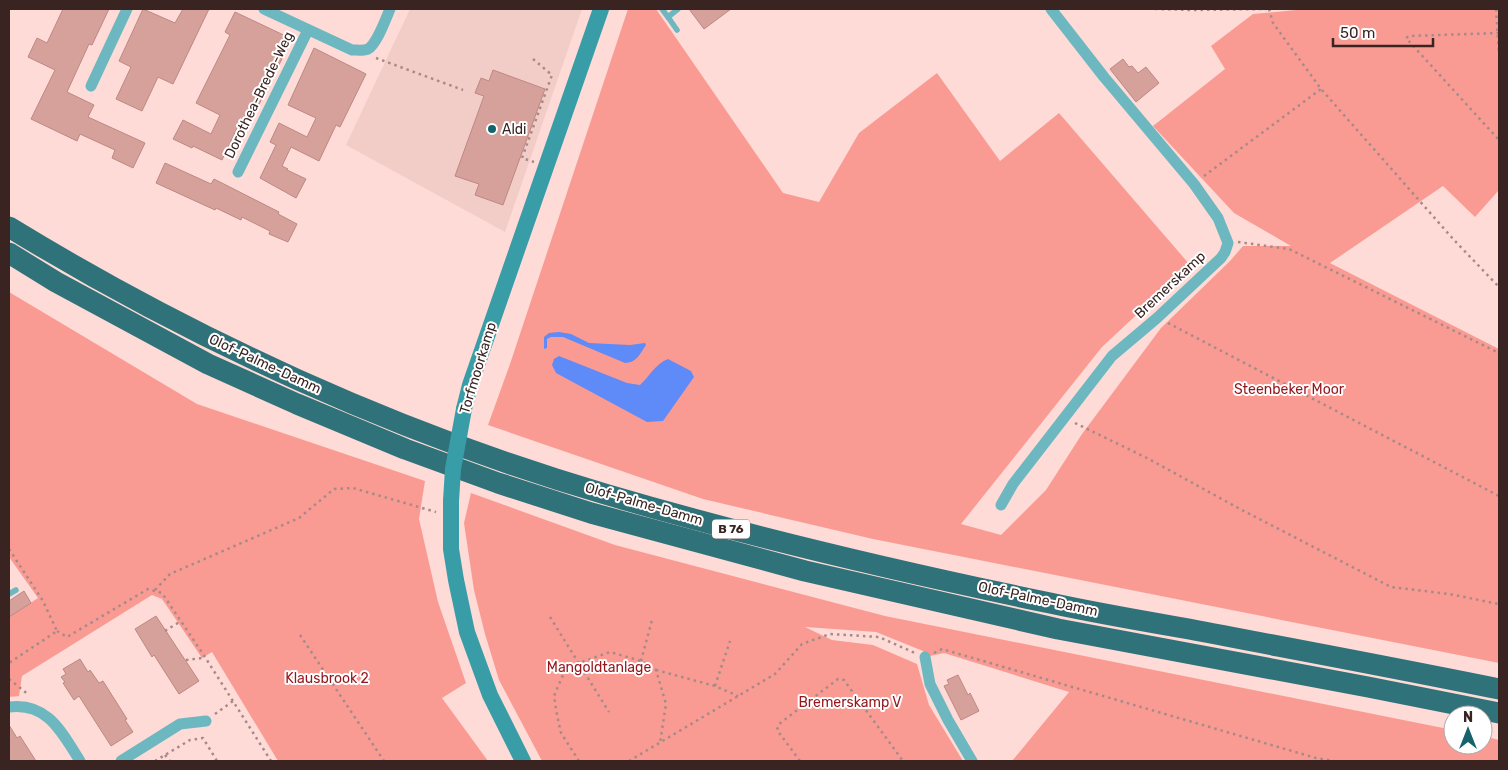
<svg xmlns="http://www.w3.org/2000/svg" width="1508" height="770" viewBox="0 0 1508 770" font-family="Rubik,sans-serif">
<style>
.built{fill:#f2ccc7}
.green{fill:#fa9b93}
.water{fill:#5e8bf8}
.building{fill:#d7a19b;stroke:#bd8884}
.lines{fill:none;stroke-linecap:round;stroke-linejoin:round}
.path{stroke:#a78a87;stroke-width:2.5;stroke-dasharray:2.5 4;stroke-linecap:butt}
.lane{stroke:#6db8c0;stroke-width:5.5}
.street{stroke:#6db8c0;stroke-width:11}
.secondary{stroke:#399da8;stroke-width:16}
.highway{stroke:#307279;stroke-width:21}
.secondary-bridge{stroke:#399da8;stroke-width:16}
.poi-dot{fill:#15636b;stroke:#fff;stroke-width:2}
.labels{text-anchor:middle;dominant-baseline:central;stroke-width:4;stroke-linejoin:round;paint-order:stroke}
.shield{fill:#fff;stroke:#746664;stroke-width:1}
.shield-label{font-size:12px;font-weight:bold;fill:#392422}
.street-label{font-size:14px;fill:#392422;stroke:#fff}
.poi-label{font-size:14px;fill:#392422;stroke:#fff;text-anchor:start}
.park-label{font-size:14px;fill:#94171e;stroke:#fff}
</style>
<rect width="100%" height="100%" fill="#fedbd7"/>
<polygon class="built" points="410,9 582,9 505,232 346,145"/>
<g class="green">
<polygon points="628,9 656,9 783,193 819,202 859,133 937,73 1000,161 1059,113 1190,265 1102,347 961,524 1001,535 1046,490 1082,434 1161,328 1230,261 1243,246 1291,246 1234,213 1153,126 1225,69 1211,46 1253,14 1307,9 1499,9 1499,190 1475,217 1443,186 1330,263 1499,349 1499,663 873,539 703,499 488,425 510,364"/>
<polygon points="9,292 197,404 425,481 419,519 438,602 466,683 442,698 488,761 278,761 212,652 202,658 162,599 152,595 22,676 19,696 9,697 9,617 38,598 9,557"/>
<polygon points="471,493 615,545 885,616 1453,730 1453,745 1483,745 1483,736 1499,740 1499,761 1012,761 1069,692 944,653 925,657 923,651 876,632 805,627 832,640 873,645 917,664 929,705 963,761 542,761 499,680 485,634 474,590 464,523"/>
</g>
<g class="water">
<path d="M 559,332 L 571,334 L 589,343 L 630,345 L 645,343 L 646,345 C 640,354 636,363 625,363 L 563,337 L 551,337 L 547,339 L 547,348 L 544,349 L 544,337 L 549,333 Z"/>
<path d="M 559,356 L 627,383 L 640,385 C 649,377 656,363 668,359 L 691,371 L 694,377 L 663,421 L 647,422 L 556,373 L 552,365 L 554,359 Z"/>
</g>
<g class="building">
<polygon points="63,9 109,9 92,45 89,44 67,92 94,105 88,117 145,143 133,168 112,158 115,150 80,134 77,141 31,119 55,70 28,57 37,38 47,43"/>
<polygon points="143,9 175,23 183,9 209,9 173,84 158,77 142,111 116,99 131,67 119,61"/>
<polygon points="689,9 731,9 704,29"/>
<polygon points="235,12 292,39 247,128 239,124 222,160 193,146 192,148 173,139 183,120 211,134 220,115 196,103 230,35 225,32"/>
<polygon points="314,48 366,74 340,127 336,125 319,161 291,147 282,166 288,169 287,170 306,179 296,198 260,178 276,145 270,142 279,123 307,137 316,118 288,105"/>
<polygon points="1123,59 1129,67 1132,66 1138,73 1146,67 1159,83 1136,102 1110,69"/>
<polygon points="493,70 545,89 503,205 475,195 479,184 455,176 484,96 475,93 481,78 489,81"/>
<polygon points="165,163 211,184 214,179 279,212 278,214 297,224 288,242 269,234 270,231 242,217 241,220 216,208 215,210 156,183"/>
<polygon points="24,591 31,603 9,617 9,601"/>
<polygon points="156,616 199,681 179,694 154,655 152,657 135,629"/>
<polygon points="80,659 88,672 90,670 99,683 103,681 127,719 125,720 133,732 111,746 79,696 74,700 63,683 65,682 61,677 66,674 63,669"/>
<polygon points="958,675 968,695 970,693 979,711 961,720 944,686 949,684 947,680"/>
<polygon points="9,725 17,738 20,736 36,761 9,761"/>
</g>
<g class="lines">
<g class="path">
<polyline points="1155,9 1192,10 1267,9"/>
<polyline points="1269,9 1273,23 1321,89 1454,240 1499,287"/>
<polyline points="1496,9 1499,54"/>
<polyline points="1499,33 1409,36 1406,38 1499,140"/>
<polyline points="376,58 463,90"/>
<polyline points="533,59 552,75 522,158 534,162"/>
<polyline points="1204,176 1321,89"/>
<polyline points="1238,242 1289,249 1499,353"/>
<polyline points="1168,323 1499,496"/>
<polyline points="1075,423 1147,458 1240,509 1391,587 1449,594 1499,604"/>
<polyline points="9,549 43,601 57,631 9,663"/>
<polyline points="155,590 170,574 299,518 334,489 353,488 436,512"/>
<polyline points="550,617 609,712"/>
<polyline points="57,631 67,637 148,589 162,593 205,657 271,761"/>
<polyline points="165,631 181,621"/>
<polyline points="300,635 384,761"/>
<polyline points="934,653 942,649 1316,758 1334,761"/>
<polyline points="186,660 202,658 205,657"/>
<polyline points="641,661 652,620"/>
<polyline points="656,670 715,686 738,696"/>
<polyline points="9,679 29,695"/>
<polyline points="715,686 730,641"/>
<polyline points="215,714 233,701"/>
<polyline points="165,755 170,761"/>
<polyline points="155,761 190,740 203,738 217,761"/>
<polyline points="579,761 561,733 557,715 554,696 562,677 579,663 610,652 641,661 656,670 666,704 660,743"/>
<polyline points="629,761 775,674 802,644 830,634 879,637 915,653"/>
<polyline points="800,761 777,730 779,724 838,679 844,680 903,761"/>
</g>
<g class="lane">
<polyline points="662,9 668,17 678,9"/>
<polyline points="668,17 677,30"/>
<polyline points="9,594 16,590"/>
</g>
<g class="street">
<path d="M 264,9 L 352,50 C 357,50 364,51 368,49 C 377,44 386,18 390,9"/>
<polyline points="91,86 127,9"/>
<polyline points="238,172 308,30"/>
<polyline points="1001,505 1013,484 1112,356 1157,318 1221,258 1225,252 1228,243 1218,218 1194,184 1104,77 1051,9"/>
<polyline points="925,657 930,684 948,720 972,761"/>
<path d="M 9,707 C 48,702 62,733 80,761"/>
<polyline points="121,761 180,724 206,721"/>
</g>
<g class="secondary">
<polyline points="464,409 470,385 601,9"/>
<polyline points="451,501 451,549 456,580 467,632 490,695 523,761"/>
</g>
<g class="highway">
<path d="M 9,227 C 194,340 397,433 605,494 C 751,537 900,572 1050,603 C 1096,613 1143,621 1189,629 C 1293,649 1396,668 1499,689"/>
<polyline points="9,253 56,282 208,364 297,404 405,449 498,483 591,513 805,571 1058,629 1368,687 1499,713"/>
</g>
<polyline class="secondary-bridge" points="451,501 453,469 464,409"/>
</g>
<circle class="poi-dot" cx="492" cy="129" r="5"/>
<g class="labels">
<rect class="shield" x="712" y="519.5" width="38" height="19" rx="4"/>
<g class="shield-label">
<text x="731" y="529">B 76</text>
</g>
<g class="street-label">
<text transform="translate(259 95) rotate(-64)">Dorothea-Brede-Weg</text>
<text transform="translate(1170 285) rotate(-43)">Bremerskamp</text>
<text transform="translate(265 364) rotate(25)">Olof-Palme-Damm</text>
<text transform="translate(478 368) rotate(-73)">Torfmoorkamp</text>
<text transform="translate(644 504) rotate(16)">Olof-Palme-Damm</text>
<text transform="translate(1038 599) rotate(12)">Olof-Palme-Damm</text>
</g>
<g class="poi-label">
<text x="502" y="129">Aldi</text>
</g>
<g class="park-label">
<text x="1289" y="389">Steenbeker Moor</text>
<text x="599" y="667">Mangoldtanlage</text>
<text x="327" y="678">Klausbrook 2</text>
<text x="850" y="702">Bremerskamp V</text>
</g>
</g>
<rect width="1508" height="770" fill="none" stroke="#392422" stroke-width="20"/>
<g transform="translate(1468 730)"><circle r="24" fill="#ffffff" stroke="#b0a7a7"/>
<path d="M0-4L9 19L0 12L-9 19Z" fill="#15636b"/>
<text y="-8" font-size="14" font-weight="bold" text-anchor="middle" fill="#392422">N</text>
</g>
<path d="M1333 38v8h100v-8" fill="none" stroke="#392422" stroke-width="2.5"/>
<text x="1340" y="38" font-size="15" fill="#392422" stroke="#ffffff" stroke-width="4" paint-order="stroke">50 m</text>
</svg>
